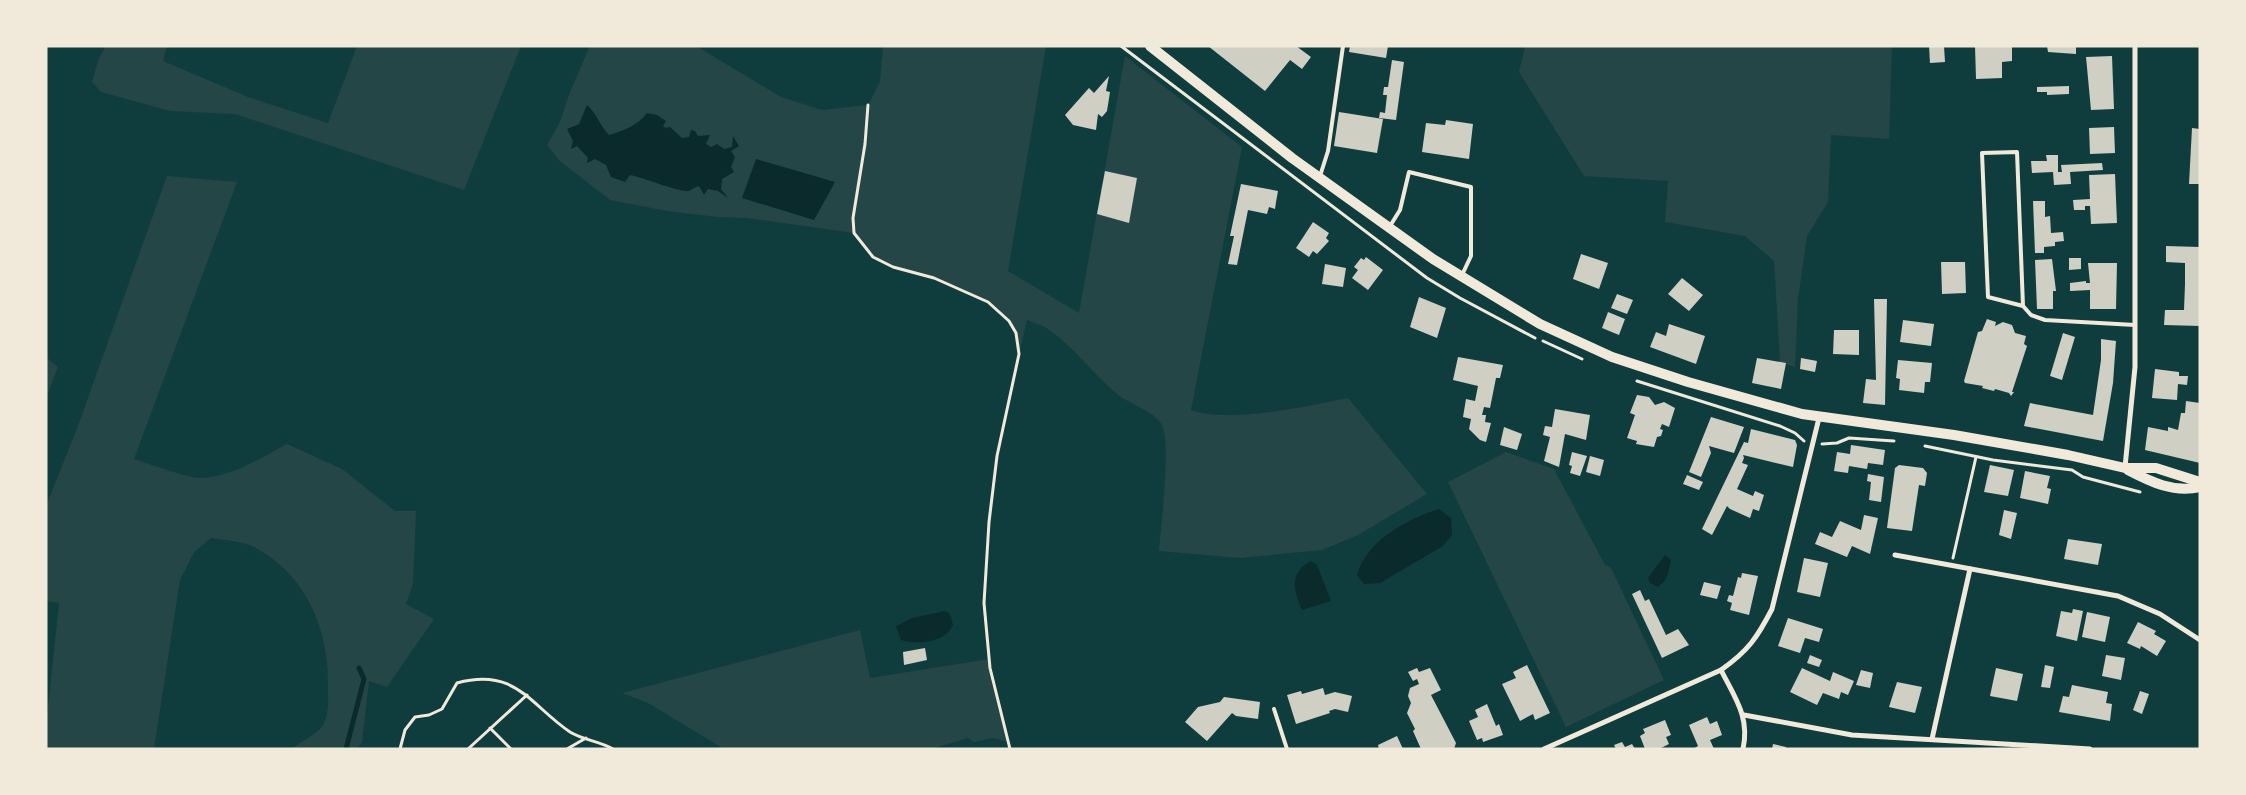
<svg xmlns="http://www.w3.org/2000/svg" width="2246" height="795" viewBox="0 0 2246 795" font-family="'DejaVu Sans',sans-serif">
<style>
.green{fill:#244646}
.water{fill:#0a2a2b}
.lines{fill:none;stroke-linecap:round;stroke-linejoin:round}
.stream{stroke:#0a2a2b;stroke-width:5}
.building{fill:#cfcfc3}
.path{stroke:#f1e9da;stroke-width:3}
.service{stroke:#f1e9da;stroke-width:4}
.minor{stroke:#f1e9da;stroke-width:5}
.secondary{stroke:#f1e9da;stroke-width:10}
</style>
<rect width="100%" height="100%" fill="#0f3d3e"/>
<g class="green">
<polygon points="106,46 167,46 163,61 248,97 328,123 357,46 521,46 464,190 235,114 170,111 101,92 92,82 99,58"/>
<path d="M 590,46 L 696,46 L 781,97 L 822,110 L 868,105 L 880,82 L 883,46 L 1046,46 L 1008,271 L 1079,313 L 1125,56 L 1242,147 L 1191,410 C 1227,424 1309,406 1348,398 L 1427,494 L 1358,535 L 1322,550 L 1240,558 L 1159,551 C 1161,527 1171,443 1162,425 C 1155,412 1133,405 1121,397 C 1096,378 1077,350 1051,331 C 1044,326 1035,323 1027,320 L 1019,354 L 1016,333 L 1009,321 L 988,302 L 935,278 L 893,267 L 873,257 L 854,233 L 747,218 L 717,217 L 667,211 L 610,200 L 560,161 L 547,145 L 560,122 L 570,92 Z"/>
<polygon points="1525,46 1892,46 1889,139 1831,135 1828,202 1807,236 1798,299 1795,367 1780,362 1774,261 1745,236 1665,222 1668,181 1584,176 1519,72"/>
<path d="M 167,176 L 237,182 L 134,459 C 147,463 190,479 201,478 C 231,477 261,458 287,444 L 342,469 L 395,511 L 416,511 L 413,584 L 406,604 L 434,619 L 387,687 L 369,681 L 362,742 L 357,749 L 292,749 C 301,741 312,737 320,729 C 330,719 328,698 328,685 C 329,629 305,572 252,546 C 240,541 224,540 211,538 L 194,552 L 180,580 L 154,749 L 46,749 L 46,726 L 59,603 L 46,601 L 46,506 L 78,426 Z"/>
<polygon points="46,357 58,367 46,398"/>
<polygon points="1506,452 1554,469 1605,565 1611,568 1664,680 1566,727 1448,482"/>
<polygon points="860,630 870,678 989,659 1008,742 993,738 974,742 968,738 931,749 724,749 648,703 622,693"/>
</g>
<g class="water">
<path d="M 587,105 C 597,114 600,126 609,135 C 625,130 637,126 647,113 L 657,115 L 666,121 L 663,126 L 666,128 L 670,127 L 682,138 L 689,137 L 691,130 L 695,131 L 698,136 L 710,135 L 706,144 L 711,147 L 717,144 L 724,149 L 732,147 L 733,136 L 739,146 L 731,151 L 735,157 L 731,167 L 734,172 L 722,179 L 721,189 L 728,198 L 718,191 L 708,189 L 704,195 L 699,186 C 695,187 691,190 689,191 C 681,193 642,177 630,175 L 625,182 L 611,177 L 606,165 L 595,159 L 587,163 L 588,158 L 577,146 L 571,149 L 573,141 L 567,129 L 579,124 Z"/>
<polygon points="756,159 835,182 814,220 742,198"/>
<path d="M 1439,509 L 1451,518 L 1452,535 L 1443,546 L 1380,583 L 1364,584 L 1357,575 C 1366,541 1407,519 1439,509 Z"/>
<path d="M 1665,555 L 1671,560 C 1668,572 1669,579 1658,587 L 1650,583 L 1648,578 Z"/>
<path d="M 1311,561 L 1317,565 L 1331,601 L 1302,610 C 1293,590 1289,572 1311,561 Z"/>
<path d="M 945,611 L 950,614 L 953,625 C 945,643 918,645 901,640 L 896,626 L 912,618 Z"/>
</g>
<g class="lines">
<polyline class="stream" points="346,749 364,679 359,668"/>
</g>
<g class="building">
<polygon points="1208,46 1296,46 1311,57 1302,69 1290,60 1265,91"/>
<polygon points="1350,46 1388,46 1386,58 1349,52"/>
<polygon points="1929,46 1944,46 1945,62 1930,63"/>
<polygon points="1975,46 2012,46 2012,61 2002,62 2002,78 1976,79"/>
<polygon points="2047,46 2076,46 2076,54 2048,52"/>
<polygon points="2112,56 2114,109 2091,110 2086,57"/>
<polygon points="1392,60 1404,62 1396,120 1379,118 1380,112 1385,113 1387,95 1383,95 1384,87 1388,87"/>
<polygon points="1109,76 1106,91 1110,92 1107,111 1102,117 1098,114 1096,130 1073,125 1065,115 1089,88 1094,93"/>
<polygon points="2069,86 2069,94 2047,95 2047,92 2037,92 2037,87"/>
<polygon points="1339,112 1383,119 1377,153 1334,146"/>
<polygon points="1446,120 1473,124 1469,159 1422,152 1426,123 1445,125"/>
<polygon points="2114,127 2115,153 2090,154 2089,128"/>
<polygon points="2192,128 2200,129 2200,184 2189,184"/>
<polygon points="2046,155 2058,155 2058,172 2062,172 2061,165 2102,163 2103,170 2070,172 2071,184 2054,185 2053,172 2032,173 2031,161 2047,161"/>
<polygon points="1105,171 1137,178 1129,223 1097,214"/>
<polygon points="2115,174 2117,223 2091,224 2090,206 2085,206 2085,210 2074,210 2073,200 2090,199 2089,175"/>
<polygon points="1241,184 1278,191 1276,202 1275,209 1269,207 1267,214 1248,210 1237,265 1228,264 1234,236 1230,236"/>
<polygon points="2033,201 2045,201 2045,217 2050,216 2051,233 2063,232 2064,241 2055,242 2055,246 2044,247 2044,253 2035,253"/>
<polygon points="1313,222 1329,233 1326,238 1329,241 1317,254 1313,251 1309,257 1296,248"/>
<polygon points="2166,246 2200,247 2200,326 2164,325 2165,310 2184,310 2185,284 2185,263 2166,262"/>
<polygon points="1581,254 1608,263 1599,289 1573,279"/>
<polygon points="1366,257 1383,270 1368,290 1352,278 1358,270 1354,267 1361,258 1364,260"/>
<polygon points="2069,258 2081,258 2081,269 2069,270"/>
<polygon points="2052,259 2056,291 2053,291 2053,309 2037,309 2035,260"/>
<polygon points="1941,262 1965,262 1966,293 1942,294"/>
<polygon points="2088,263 2117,263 2116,309 2090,309 2090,290 2070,291 2070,283 2086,281 2086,283 2090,283"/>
<polygon points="1325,264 1346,268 1343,287 1322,284"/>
<polygon points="1682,278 1703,295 1689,311 1668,294"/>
<polygon points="1617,294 1633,300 1627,314 1611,308"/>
<polygon points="1419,297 1446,308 1437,338 1410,327"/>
<polygon points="1874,299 1887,299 1885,405 1863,403 1866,379 1876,380"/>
<polygon points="1608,312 1625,319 1619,335 1602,328"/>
<polygon points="1987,319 1996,322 1995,326 2003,322 2012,325 2015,333 2026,336 2024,344 2027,346 2012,392 2014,392 2011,396 2009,393 1995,389 1994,391 1982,388 1983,386 1965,383 1964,381 1978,332 1982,331"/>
<polygon points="1903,320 1934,324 1931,346 1900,342"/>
<polygon points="1669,324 1705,336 1696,364 1650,347 1656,332 1666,336"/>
<polygon points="1834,330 1859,330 1859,355 1833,354"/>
<polygon points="2063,333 2075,337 2062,380 2050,376"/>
<polygon points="2101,339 2116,341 2113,383 2103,441 2024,426 2030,403 2093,415 2101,360"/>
<polygon points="1458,357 1503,365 1500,378 1496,378 1490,408 1484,407 1482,415 1486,415 1485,422 1491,423 1486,442 1480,440 1469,429 1471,419 1463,417 1466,399 1475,401 1478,386 1453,380"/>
<polygon points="1757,358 1786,363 1781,389 1752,383"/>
<polygon points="1801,358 1817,361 1815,372 1800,369"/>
<polygon points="1898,360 1932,363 1930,382 1925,382 1924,393 1899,390 1900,379 1896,378"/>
<polygon points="2155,369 2179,372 2179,376 2188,376 2187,385 2178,384 2177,400 2152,398"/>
<polygon points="1637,395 1649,397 1655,405 1664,402 1675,408 1669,427 1662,424 1660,429 1663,430 1661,436 1657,437 1654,447 1636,444 1637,441 1627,438 1635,415 1630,413"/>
<polygon points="2186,401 2200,403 2200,463 2145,450 2148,427 2168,431 2168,427 2178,430 2181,413 2185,413"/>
<polygon points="1555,409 1590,415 1586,440 1565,434 1559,467 1544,461 1550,437 1543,435 1545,426 1552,427"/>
<polygon points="1711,417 1744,427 1734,453 1709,446 1711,453 1701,477 1689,472"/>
<polygon points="1504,427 1522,434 1517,450 1500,445"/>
<polygon points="1751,429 1795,440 1797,445 1793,467 1743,455 1744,458 1742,463 1748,465 1737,489 1753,496 1755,491 1764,495 1759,511 1753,509 1750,518 1730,509 1727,506 1712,535 1702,529 1744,442 1748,443"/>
<polygon points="1851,445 1885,450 1883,465 1868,463 1867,469 1849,466 1848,473 1834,471 1837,452 1850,454"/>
<polygon points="1572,452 1587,456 1580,476 1570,473 1572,466 1569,465"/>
<polygon points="1590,456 1604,460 1600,476 1586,472"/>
<polygon points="1899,465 1923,468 1927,473 1925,486 1919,485 1912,531 1887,528 1895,468"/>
<polygon points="1990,465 2014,470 2008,496 1984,492"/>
<polygon points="2025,471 2050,476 2047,488 2051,489 2048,504 2020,498"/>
<polygon points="1868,474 1884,477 1881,502 1869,500 1871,482 1867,481"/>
<polygon points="1687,475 1703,482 1699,490 1683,484"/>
<polygon points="2004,510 2017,513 2011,539 1999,535"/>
<polygon points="1864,515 1878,518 1870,554 1852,546 1847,557 1815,544 1820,532 1832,537 1840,521 1861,530"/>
<polygon points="2068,539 2102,544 2098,565 2064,559"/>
<polygon points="1804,558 1828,563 1820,597 1797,592"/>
<polygon points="1742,573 1758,576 1749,615 1730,610 1732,603 1727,601 1729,595 1733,596 1738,577 1741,578"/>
<polygon points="1704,582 1721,586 1717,599 1700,595"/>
<polygon points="1640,590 1645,601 1649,599 1666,635 1678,629 1689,645 1662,658 1632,594"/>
<polygon points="2073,609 2083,611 2077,641 2056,636 2061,611 2072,613"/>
<polygon points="2087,612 2110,617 2105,642 2082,637"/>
<polygon points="1788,618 1823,629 1819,642 1805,638 1800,653 1778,646"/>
<polygon points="2138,622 2156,631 2154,634 2166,641 2157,656 2141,646 2140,649 2127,643"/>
<polygon points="925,648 927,660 904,665 903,652"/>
<polygon points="1810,655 1822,660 1819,667 1807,663"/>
<polygon points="2106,655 2125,658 2121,680 2102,676"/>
<polygon points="1527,665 1550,713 1535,720 1533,714 1520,721 1502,684 1516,678 1513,672"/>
<polygon points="2045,665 2054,667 2050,688 2041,687"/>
<polygon points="1417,668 1419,672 1430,668 1441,690 1431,695 1456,743 1454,749 1421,749 1413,731 1415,729 1407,713 1411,703 1408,696 1410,688 1419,684 1417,679 1413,681 1408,672"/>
<polygon points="1802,668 1830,681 1833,672 1854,681 1848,695 1841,692 1839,699 1823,693 1817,705 1790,692"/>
<polygon points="1996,668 2023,674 2017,701 1990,696"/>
<polygon points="1861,670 1873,673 1870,688 1856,685"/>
<polygon points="1897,682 1922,687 1915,713 1889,707"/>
<polygon points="2072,685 2108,692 2106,703 2112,704 2110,721 2059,712 2063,696 2069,697"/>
<polygon points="1323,688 1325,695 1335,692 1352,696 1348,712 1335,709 1329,711 1330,713 1296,724 1287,695 1301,691 1302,694"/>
<polygon points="2140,691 2149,694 2142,714 2133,710"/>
<polygon points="1224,697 1260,702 1258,719 1236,716 1232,713 1207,741 1185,722 1198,707 1220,702"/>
<polygon points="1487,704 1496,726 1499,724 1503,735 1483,742 1482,738 1477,740 1469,721 1478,717 1475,710"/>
<polygon points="1707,717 1710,724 1717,721 1722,735 1710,740 1714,749 1693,749 1698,746 1689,725"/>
<polygon points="1665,720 1671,735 1666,737 1669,744 1659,749 1645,749 1640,736 1645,733 1643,729"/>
<polygon points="1397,736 1403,749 1379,749 1378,745"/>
<polygon points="1622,742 1625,747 1632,744 1635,749 1616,749 1614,745"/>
<polygon points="1773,744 1786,747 1786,749 1772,749"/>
</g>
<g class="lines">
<g class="path">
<polyline points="1121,46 1427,278 1460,298 1535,338"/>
<polyline points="868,105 865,144 853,218 854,233 873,257 893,267 934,278 988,302 1009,321 1016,333 1019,354 997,456 989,522 984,603 990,668 1010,749"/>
<polyline points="1543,341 1582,359"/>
<polyline points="1637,381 1780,426 1795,433 1804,441"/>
<polyline points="1822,444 1837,443 1849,438 1894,441"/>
<polyline points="1925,446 1993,460 2072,470 2083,477 2140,492"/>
<polyline points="1953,558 1976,457"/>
<polyline points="490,728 511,749"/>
<path d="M 400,749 L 405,730 L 415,717 L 429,715 L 442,709 L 457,683 C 516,667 530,705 570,732 C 583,740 599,741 613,749"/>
<polyline points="468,749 527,695"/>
<polyline points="567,749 586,738"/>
</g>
<g class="service">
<polyline points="1320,176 1328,151 1343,46"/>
<polyline points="1390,226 1400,210 1409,172 1471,187 1471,256 1462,275"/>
<polyline points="2023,306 2017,152 1982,153 1988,297 2023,306 2031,315 2045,320 2135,325"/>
<polyline points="1274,709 1287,749"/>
</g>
<g class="minor">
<polyline points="2125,467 2135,367 2135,46"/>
<polyline points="1895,555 2118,596 2160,614 2200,640"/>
<path d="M 1721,670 C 1735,698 1750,717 1743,749"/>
<polyline points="1744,715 1852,735 2090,749"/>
<polyline points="1932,739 1970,569"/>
<path d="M 1544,749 L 1721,670 C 1748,651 1757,638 1772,609 L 1819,418"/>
</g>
<g class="secondary">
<polyline points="1150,46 1292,158 1433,259 1540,324 1612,357 1688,382 1802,414 1954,435 2068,455 2125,468 2156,468 2200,482"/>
<path d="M 2128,470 C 2151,482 2173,493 2200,487"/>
</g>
</g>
<rect width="2246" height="795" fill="none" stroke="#f1e9da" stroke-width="95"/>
</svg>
